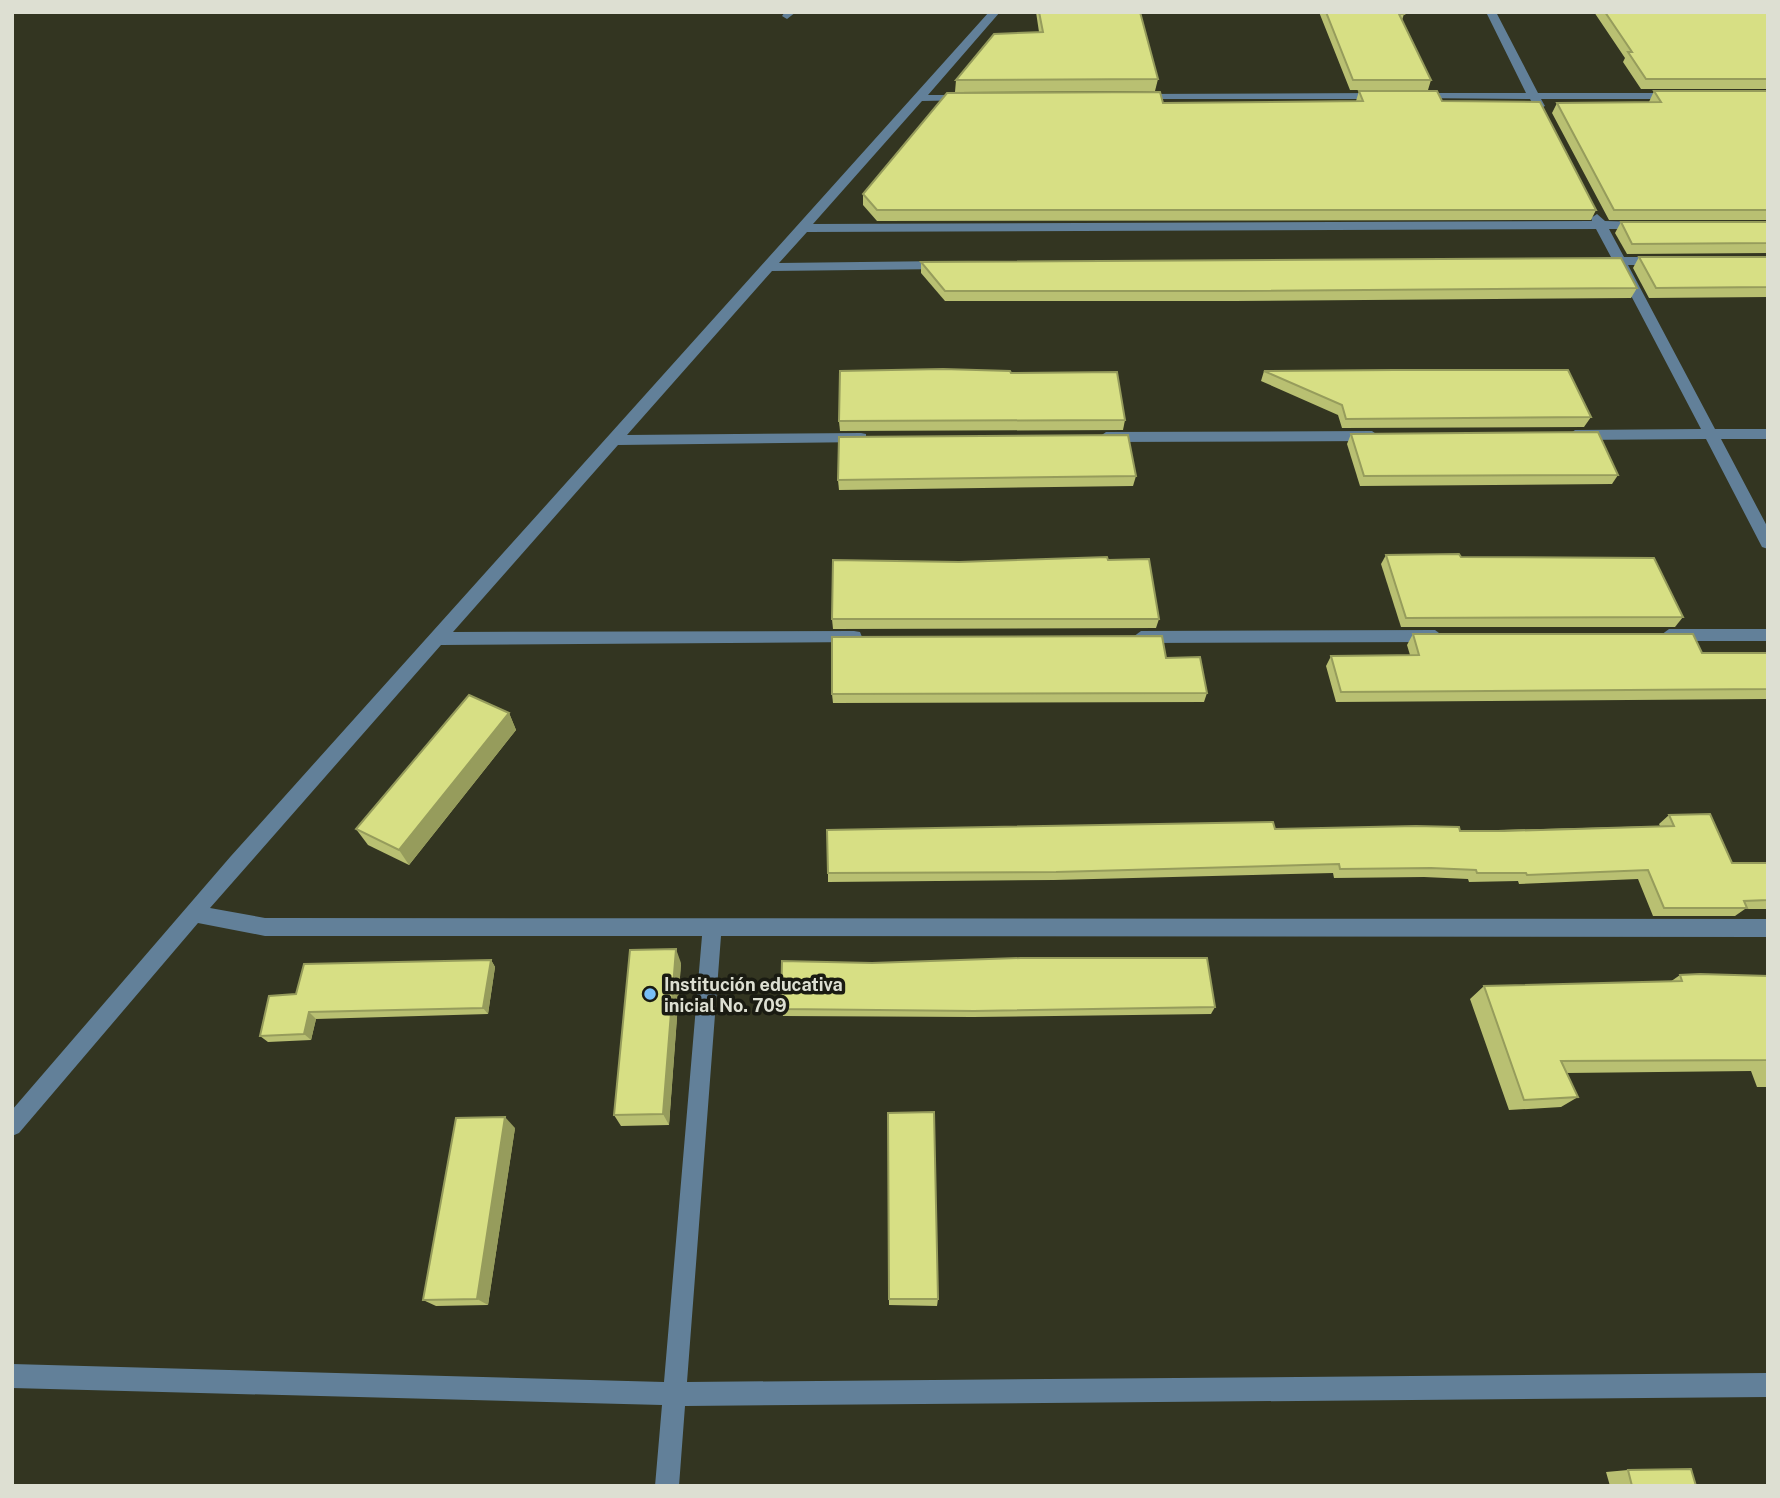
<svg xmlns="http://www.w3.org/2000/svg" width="1780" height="1498" viewBox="0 0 1780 1498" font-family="'Public Sans',sans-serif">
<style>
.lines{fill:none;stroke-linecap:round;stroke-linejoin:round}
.minor{fill:#628099;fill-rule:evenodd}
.wall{fill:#b9c072}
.shaded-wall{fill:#969c5c}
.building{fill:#d7df84;stroke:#969c5c;stroke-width:2}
.poi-dot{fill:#78bff7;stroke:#1a1b12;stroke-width:2.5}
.labels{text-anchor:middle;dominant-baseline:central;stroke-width:7;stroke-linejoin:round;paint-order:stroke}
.poi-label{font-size:18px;font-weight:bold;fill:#dddfd2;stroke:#1a1b12;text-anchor:start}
</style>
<rect width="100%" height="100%" fill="#333521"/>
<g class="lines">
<g class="minor">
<polygon points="785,12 796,12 787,19 782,16"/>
<polygon points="989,12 1000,12 928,95 967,95 973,98 971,100 922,101 813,224 1592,221 1591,218 1597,214 1605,221 1646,222 1646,228 1642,229 1609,229 1624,257 1661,257 1667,261 1661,265 1628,265 1715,429 1768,429 1768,439 1721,439 1768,528 1768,549 1762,547 1706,439 1575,440 1568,435 1575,430 1701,429 1615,265 1602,265 1596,261 1597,258 1611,257 1596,229 807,232 779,263 944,261 950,265 944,269 772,271 627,435 861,433 866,434 866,442 618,445 453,632 854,631 860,632 862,637 860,642 441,645 210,908 265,918 1768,919 1768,937 721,936 687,1382 1768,1373 1768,1397 685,1406 679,1486 655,1486 662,1405 12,1388 12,1364 664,1382 702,936 265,936 198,923 19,1133 12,1136 12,1110 231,856"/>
<polygon points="1486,12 1496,12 1538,93 1674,93 1680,96 1674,99 1541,99 1545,106 1539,109 1535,108 1530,99 1414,98 1414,94 1418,93 1526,93"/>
<polygon points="1138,94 1380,93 1386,96 1380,99 1134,99 1132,97"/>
<polygon points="1372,431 1379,436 1372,441 1106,442 1099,437 1106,432"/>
<polygon points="1669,629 1768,629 1768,641 1669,641 1661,635"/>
<polygon points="1435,630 1443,636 1435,642 1141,643 1133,637 1141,631"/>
</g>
</g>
<g class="wall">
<polygon points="1036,12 1140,12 1158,79 1155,91 955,92 956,80 1039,32"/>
<polygon points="1319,12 1403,12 1404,14 1402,20 1431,80 1428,90 1350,90"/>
<polygon points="1594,12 1768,12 1768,89 1641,89 1623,62 1625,58"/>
<polygon points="1359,91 1442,101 1596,210 1591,220 877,221 863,205 863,194 1163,103 1356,101"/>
<polygon points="1654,91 1768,91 1768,220 1609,220 1552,113 1557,103 1649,102"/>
<polygon points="1621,222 1768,222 1768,253 1627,254 1615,233"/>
<polygon points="1639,257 1768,257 1768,297 1649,298 1633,268"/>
<polygon points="921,262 1637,288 1631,298 1234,301 945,301 921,273"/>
<polygon points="1264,371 1591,417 1584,427 1342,428 1338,415 1261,381"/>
<polygon points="1011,373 1125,420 1123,430 840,431 839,421"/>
<polygon points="1351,434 1618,475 1612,484 1360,486 1347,444"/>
<polygon points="1136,476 1133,486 839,490 838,480"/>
<polygon points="1386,555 1461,557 1683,617 1675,627 1401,627 1381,564"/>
<polygon points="1108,560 1159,619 1156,628 833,629 832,619 959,562"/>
<polygon points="1413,634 1702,653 1768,653 1768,699 1336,702 1326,666 1331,656 1410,655 1407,645"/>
<polygon points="1166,658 1207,693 1204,702 833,703 832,694"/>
<polygon points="509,713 516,730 409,865 368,845 356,829"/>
<polygon points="1669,815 1732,863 1768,863 1768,909 1745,909 1735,916 1653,916 1638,879 1519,884 1518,881 1469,882 1468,879 1424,877 1334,878 1333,873 1054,880 828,882 828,873 1275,829 1460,831 1660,826 1659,824"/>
<polygon points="491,960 495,967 488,1014 316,1019 311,1040 268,1042 260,1036 296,994"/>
<polygon points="681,963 669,1125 621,1126 614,1115"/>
<polygon points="1680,975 1768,976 1768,1087 1757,1087 1751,1071 1566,1073 1578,1097 1561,1107 1509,1110 1470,999 1484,986 1670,982"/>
<polygon points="1215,1007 1211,1014 973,1017 783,1016 781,1009"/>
<polygon points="888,1113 938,1299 937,1306 889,1305"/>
<polygon points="515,1128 488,1305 436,1306 423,1300"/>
<polygon points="1628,1470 1696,1486 1610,1486 1606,1472"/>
</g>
<g class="shaded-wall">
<polygon points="509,713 516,730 409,865 399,850"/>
<polygon points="676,949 681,963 669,1125 663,1114"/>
<polygon points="491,960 495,967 488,1014 483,1008"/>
<polygon points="309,1012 316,1019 311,1040 304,1034"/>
<polygon points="505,1117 515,1128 488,1305 477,1299"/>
</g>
<g class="building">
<polygon points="1039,12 1140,12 1158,79 956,80 994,34 1043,32"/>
<polygon points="1326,12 1403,12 1404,14 1399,14 1431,80 1353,80"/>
<polygon points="1605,12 1768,12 1768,79 1646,79 1628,52 1632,52"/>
<polygon points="1359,91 1437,91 1442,101 1540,102 1596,210 877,210 863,194 947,93 1160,92 1163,103 1363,101"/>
<polygon points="1654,91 1768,91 1768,210 1614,210 1557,103 1661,102"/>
<polygon points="1621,222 1768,222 1768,243 1632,244"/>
<polygon points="1639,257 1768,257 1768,287 1656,288"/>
<polygon points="1621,258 1637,288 1237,291 945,291 921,262"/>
<polygon points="943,369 1010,371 1011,373 1117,372 1125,420 839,421 840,371"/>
<polygon points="1394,370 1568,370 1591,417 1346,419 1342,405 1264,371"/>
<polygon points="1598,432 1618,475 1364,476 1351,434"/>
<polygon points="1128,435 1136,476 838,480 839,437"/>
<polygon points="1459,554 1461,557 1654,558 1683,617 1406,618 1386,555"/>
<polygon points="1107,557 1108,560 1149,559 1159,619 832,619 833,560 959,562"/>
<polygon points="1413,634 1693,634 1702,653 1768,653 1768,689 1341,692 1331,656 1419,655"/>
<polygon points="1162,636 1166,658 1200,657 1207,693 832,694 832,637"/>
<polygon points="469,695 509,713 399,850 356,829"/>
<polygon points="1710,814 1732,863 1768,863 1768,900 1744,901 1747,908 1664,908 1648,870 1527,875 1526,873 1477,873 1476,870 1431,868 1340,869 1339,864 1056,872 828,873 827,830 1273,822 1275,829 1416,826 1459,827 1460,831 1504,831 1674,826 1669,815"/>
<polygon points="676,949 663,1114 614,1115 630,950"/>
<polygon points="1021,958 1207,958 1215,1007 974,1011 781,1009 782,961 872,963"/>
<polygon points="491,960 483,1008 309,1012 304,1034 260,1036 269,996 296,994 304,964"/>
<polygon points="1700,974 1768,976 1768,1060 1561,1061 1578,1097 1524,1100 1484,986 1682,981 1680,975"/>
<polygon points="934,1112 938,1299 889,1299 888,1113"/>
<polygon points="505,1117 477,1299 423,1300 456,1118"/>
<polygon points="1691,1469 1696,1486 1632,1486 1628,1470"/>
</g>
<circle class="poi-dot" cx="650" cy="994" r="7"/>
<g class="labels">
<g class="poi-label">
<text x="664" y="984">Institución educativa<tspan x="664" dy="21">inicial No. 709</tspan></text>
</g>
</g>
<rect width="1780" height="1498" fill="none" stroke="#dddfd2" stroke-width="28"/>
</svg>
